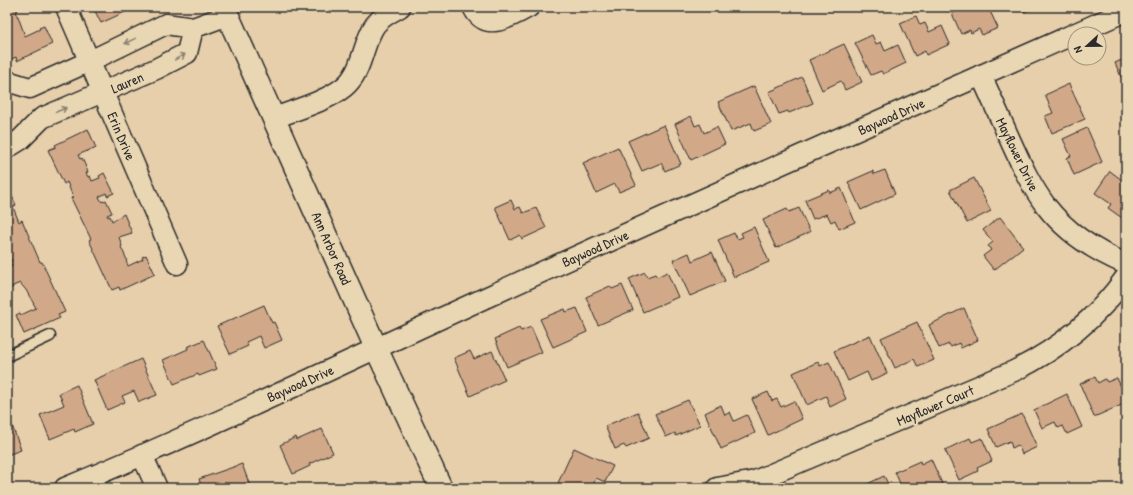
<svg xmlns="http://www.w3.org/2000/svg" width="1133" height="495" viewBox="0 0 1133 495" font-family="'Patrick Hand',sans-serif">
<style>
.building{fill:#d2a988;stroke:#2b2b2b}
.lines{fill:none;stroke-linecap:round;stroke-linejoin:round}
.lane-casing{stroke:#2b2b2b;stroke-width:13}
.street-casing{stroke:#2b2b2b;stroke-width:23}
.secondary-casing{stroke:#2b2b2b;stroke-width:25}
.lane{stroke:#e9d6b3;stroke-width:10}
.street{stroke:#e9d6b3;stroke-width:20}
.secondary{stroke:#e9d6b3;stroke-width:22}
.oneway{stroke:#8a806f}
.labels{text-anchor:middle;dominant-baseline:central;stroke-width:4;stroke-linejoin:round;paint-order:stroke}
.street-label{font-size:14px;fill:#2b2b2b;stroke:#e9d6b3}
</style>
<rect width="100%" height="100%" fill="#e7cfac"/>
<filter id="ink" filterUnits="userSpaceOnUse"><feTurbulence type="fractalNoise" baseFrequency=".025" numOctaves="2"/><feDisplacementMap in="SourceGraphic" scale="8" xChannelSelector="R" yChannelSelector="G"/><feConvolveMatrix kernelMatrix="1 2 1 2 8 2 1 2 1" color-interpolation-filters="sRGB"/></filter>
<g filter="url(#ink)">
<g class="building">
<polygon points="7,7 18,7 16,8 18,11 16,11 25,36 40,29 39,28 44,26 52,44 17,61 16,57 9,60 7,56"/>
<polygon points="93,7 136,7 101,23"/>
<polygon points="961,7 988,7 998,28 982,35 979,29 971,33 970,30 961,34 951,11"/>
<polygon points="1022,7 1036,7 1024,12"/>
<polygon points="916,16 920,25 925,23 929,32 942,26 950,44 926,55 925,51 915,56 900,23"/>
<polygon points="872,35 876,44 881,42 885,51 898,45 906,63 883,74 881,71 871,75 855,43"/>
<polygon points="844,44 862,82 845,90 841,81 822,90 809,60"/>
<polygon points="1126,58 1126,88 1115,63"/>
<polygon points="802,77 813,103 789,113 788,111 779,114 769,92"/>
<polygon points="1069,84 1085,119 1052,133 1045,116 1053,113 1045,95"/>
<polygon points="754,86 771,124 754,131 751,123 731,131 718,102"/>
<polygon points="691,116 695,126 700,124 704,133 717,127 725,144 691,160 675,124"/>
<polygon points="664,125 681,164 665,171 661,163 642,171 628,141"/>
<polygon points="1087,128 1102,162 1074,175 1067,158 1071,156 1063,139"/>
<polygon points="88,129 96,148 92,150 92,149 78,155 80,159 82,158 88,172 86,173 88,177 90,176 92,181 100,178 99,176 104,173 114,193 107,196 106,193 99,197 102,202 106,200 112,213 107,215 108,217 110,216 112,221 124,214 132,233 119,237 122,246 121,247 127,260 126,261 128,266 143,259 142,257 146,255 155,274 120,290 119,287 112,290 89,240 91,239 71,198 73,197 67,182 64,184 48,150 56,147 55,145"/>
<polygon points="618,147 636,185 619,192 615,184 596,193 583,163"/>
<polygon points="885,170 895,194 861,210 848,182 873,171 874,174"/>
<polygon points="1110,171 1126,183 1126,213 1122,218 1108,208 1111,204 1095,193"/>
<polygon points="974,178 991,211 967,223 950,190"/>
<polygon points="7,185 16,205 13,207 19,222 22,220 40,262 42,262 65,312 58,315 60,318 24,334 16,315 20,313 21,315 36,308 26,290 20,283 13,286 13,287 8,290 7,287 7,269 12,266 10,262 12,261 11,259 7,261"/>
<polygon points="841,188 855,222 839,229 835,220 831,222 827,214 813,219 805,200 829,190 830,193"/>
<polygon points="511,200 515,209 520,207 523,213 536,208 546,228 522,239 520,235 510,240 495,207"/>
<polygon points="799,208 810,232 776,248 763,220 787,209 789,212"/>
<polygon points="1000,217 1023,247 994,270 983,256 991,250 988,246 993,242 983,230"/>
<polygon points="754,227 769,262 734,277 718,240 734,233 737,239 743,237 741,233"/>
<polygon points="712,252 725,281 690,296 673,260 689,253 692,261"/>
<polygon points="645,272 647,277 655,274 657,277 667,272 678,297 643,312 629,279"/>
<polygon points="622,285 633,310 598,325 586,297 610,286 612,289"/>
<polygon points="264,305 272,323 274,322 282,340 264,348 259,336 246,342 248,346 230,354 217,326"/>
<polygon points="577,308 587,332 553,347 540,319 565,309 566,312"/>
<polygon points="964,308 978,340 961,348 959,343 951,347 949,344 939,348 929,325"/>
<polygon points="917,322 934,360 918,367 914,359 895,368 881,338"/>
<polygon points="531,327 542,352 507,367 495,339 519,328 521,331"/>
<polygon points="870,335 887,373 871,381 867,372 848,381 834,351"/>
<polygon points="204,340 217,369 199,376 198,374 174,384 163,360 188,349 187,347"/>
<polygon points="470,351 474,359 492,351 505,380 470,396 454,358"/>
<polygon points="141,359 157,395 139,402 134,391 122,396 125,402 107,410 94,380"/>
<polygon points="818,362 820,366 829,362 846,399 830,407 826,396 807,405 793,373"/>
<polygon points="1095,377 1098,383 1105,379 1107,382 1117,378 1126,398 1126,403 1094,417 1080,384"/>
<polygon points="77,385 93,424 75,432 74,429 50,439 40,415 64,405 59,393"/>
<polygon points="768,392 772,401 777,399 781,407 794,401 802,419 768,435 752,399"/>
<polygon points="1067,394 1082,427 1067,434 1063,426 1058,428 1055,422 1042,428 1034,410"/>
<polygon points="688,400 700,425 676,436 675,433 666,437 655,414"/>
<polygon points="721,405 725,415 730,412 734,421 747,415 755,433 721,449 705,413"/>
<polygon points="638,412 649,438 626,448 624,445 615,449 605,426"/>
<polygon points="1022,414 1037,447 1022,454 1018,445 1012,448 1010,441 996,447 988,429"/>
<polygon points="10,420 21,450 7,455 7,421"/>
<polygon points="322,429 333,453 309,464 310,466 293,474 280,445 296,437 297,440"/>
<polygon points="970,438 972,442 982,438 992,461 977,468 978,471 959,480 945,450"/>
<polygon points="574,448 613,466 605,482 596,478 592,488 568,488 558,483"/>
<polygon points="931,459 944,488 920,488 918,484 909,488 902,488 895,472 920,461 921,464"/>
<polygon points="242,464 250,486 243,488 202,488 199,479"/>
<polygon points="884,476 890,488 859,488"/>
</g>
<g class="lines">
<g class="lane-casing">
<polyline id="lane" points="7,356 50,336"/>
</g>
<g class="street-casing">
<g id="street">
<polyline points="66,7 177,264"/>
<path d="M 473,7 C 485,33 511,17 529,7"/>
<path d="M 981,75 C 991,97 1001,120 1011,142 C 1021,164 1031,186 1046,206 C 1066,232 1095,251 1126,264"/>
<polyline points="7,81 30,88 90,61 166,24 193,28 228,15"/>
<path d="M 274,118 C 295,110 327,101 344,87 C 363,72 362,44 375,25 C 382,16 391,12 400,7"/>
<polyline points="7,148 20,140 42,118 156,69 187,53 193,28"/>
<polyline points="142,455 157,488"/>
<path d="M 65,488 C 211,428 353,358 496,293 C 705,197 916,104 1126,11"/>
<path d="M 717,488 L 755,481 L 1014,371 C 1059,349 1097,318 1126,277"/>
</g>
</g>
<g class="secondary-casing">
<polyline id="secondary" points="224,7 376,348 441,488"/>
</g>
<use href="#lane" class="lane"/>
<use href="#street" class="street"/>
<use href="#secondary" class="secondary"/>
</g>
<defs><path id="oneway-shaft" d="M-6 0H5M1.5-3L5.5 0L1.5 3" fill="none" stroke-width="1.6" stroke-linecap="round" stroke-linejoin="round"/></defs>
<g class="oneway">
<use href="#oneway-shaft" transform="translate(130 41) rotate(154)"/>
<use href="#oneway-shaft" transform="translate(180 57) rotate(-28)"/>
<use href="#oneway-shaft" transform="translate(61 110) rotate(-23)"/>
</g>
</g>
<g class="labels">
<g class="street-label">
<text transform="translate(127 82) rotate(-23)">Lauren</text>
<text transform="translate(891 116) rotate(-24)">Baywood Drive</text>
<text transform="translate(122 136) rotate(67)">Erin Drive</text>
<text transform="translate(1018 154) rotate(64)">Mayflower Drive</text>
<text transform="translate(332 248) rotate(66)">Ann Arbor Road</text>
<text transform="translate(595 248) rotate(-24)">Baywood Drive</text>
<text transform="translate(300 383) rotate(-24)">Baywood Drive</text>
<text transform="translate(935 405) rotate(-23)">Mayflower Court</text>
</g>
</g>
<rect width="1133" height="495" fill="none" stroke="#e9d6b3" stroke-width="24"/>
<rect x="12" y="12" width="1109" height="471" fill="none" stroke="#2b2b2b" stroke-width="1.5" filter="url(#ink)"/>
<g transform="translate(1087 46) rotate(248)"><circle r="19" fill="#e9d6b3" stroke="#9d927d"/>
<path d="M0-3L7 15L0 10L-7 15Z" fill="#2b2b2b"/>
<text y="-6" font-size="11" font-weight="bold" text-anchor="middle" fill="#2b2b2b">N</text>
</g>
</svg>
